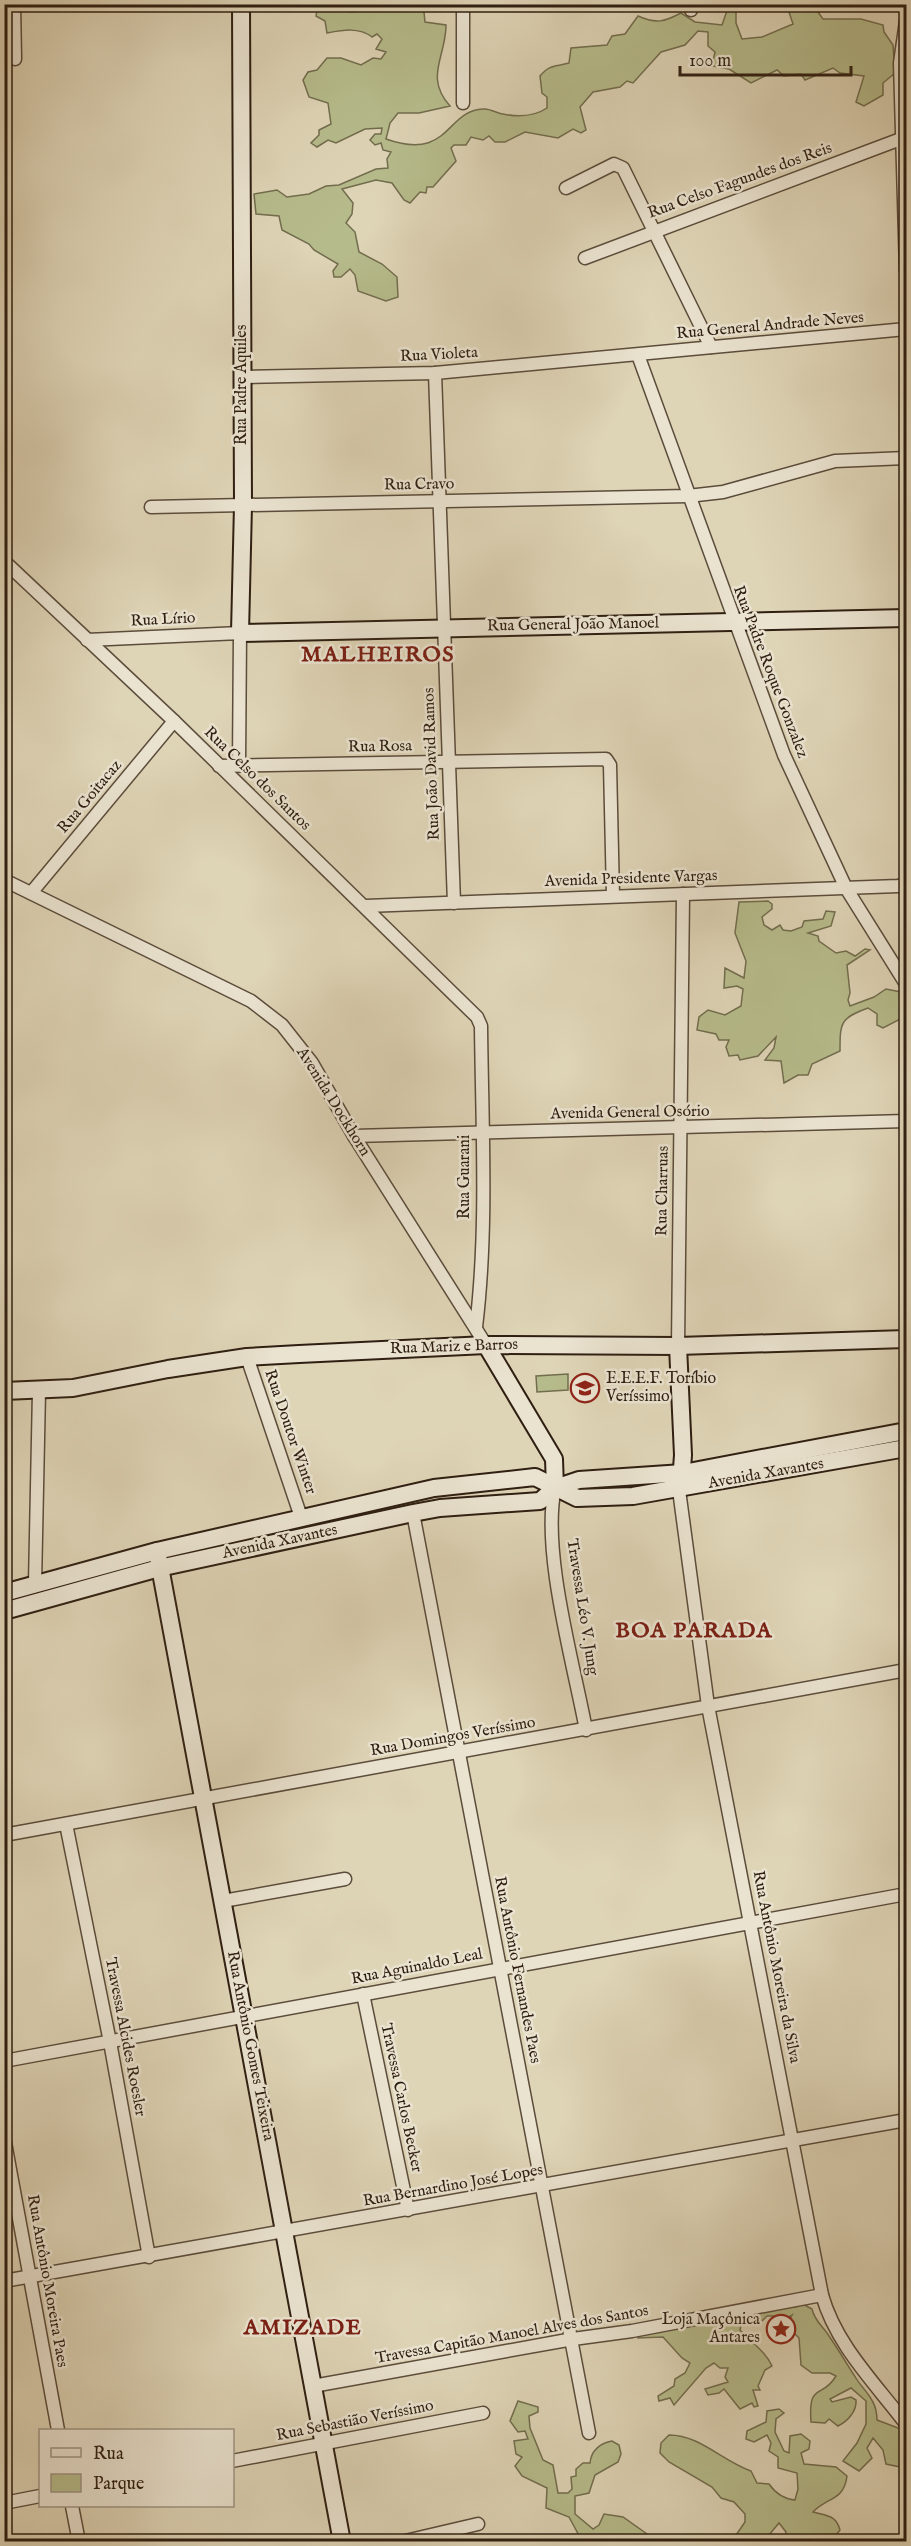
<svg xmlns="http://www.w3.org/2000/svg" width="911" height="2546" viewBox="0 0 911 2546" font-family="'IM FELL English',serif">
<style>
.green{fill:#b6bb8b;stroke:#726d4e;stroke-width:1.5}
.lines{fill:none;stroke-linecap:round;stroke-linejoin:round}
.street-casing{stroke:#5b4c3b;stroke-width:15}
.secondary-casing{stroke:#2f1f12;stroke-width:20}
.street{stroke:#eae3d0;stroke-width:12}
.secondary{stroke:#eae3d0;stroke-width:16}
.labels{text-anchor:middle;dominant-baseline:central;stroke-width:5;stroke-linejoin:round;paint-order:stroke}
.street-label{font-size:16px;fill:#2f1f12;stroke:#eae3d0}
.poi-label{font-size:16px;fill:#2f1f12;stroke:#eae3d0;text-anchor:start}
.district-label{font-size:22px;font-weight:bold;letter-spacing:1.5px;fill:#7a1f14;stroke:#eae3d0}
</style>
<rect width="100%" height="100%" fill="#ded4b6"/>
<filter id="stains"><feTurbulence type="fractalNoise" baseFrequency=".00333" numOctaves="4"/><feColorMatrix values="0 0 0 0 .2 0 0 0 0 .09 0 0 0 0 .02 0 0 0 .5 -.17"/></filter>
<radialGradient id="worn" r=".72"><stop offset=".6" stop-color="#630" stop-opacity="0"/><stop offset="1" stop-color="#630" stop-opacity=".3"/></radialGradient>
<g class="green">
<path d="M 318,5 L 344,5 L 350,12 L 414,6 L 424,12 L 425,22 L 446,25 C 446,57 424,77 450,106 L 419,113 L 398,113 L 390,123 L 386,139 C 451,162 445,109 485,109 C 490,109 497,113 503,114 C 518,117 535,116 547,108 L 547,97 L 542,93 L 540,76 C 550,64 555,67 569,63 L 571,48 L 607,45 L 612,36 L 625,34 L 638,16 C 656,24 664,22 681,13 L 695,22 L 722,25 L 729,5 L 736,5 L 736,23 L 742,39 L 762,37 L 793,24 L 787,6 L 772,5 L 813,5 L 823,19 L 861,19 L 883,25 L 884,32 L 893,45 L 895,73 L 883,83 L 883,95 L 864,106 L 856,102 L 864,76 L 840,73 L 833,68 L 805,80 L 801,74 L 784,76 L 777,70 L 751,83 L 729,69 L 712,66 L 715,52 L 708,46 L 708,32 L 698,31 L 685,45 L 661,52 L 633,83 L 627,81 L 620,87 L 593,92 L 580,107 L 586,130 L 581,133 L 573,129 L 558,138 L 525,132 L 505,142 L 495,142 L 489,136 L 483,140 L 471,137 L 466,145 L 454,145 L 451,148 L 456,161 L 433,187 L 427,187 L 426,193 L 420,192 L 410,203 L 404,200 L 392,183 L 376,180 L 342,189 L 353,203 L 352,214 L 346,223 L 355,232 L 359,252 L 382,264 L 397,277 L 398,297 L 386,301 L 358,291 L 355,275 L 350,269 L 341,277 L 334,277 L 333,271 L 338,264 L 314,250 L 309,244 L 282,230 L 279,216 L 256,214 L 254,194 L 277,190 L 287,197 L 309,194 L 326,186 L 339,185 L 376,169 L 388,168 L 387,159 L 391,152 L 383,150 L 381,143 L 375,145 L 370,140 L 375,134 L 381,134 L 382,128 L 365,129 L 336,143 L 328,140 L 317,147 L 311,143 L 319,135 L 319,130 L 331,124 L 328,103 L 309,97 L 303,80 L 308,72 L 317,70 L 327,58 L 341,58 L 361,65 L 373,58 L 381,59 L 386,52 L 376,49 L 382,39 L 377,34 L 372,37 C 359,27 343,30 327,33 L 325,21 L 316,16 Z"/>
<path d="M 768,901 L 772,904 L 772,909 L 762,917 L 764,925 L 772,930 L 780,925 L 783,930 L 791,931 L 802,927 L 804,921 L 823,919 L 826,911 L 835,912 L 831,926 L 808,933 L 818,936 L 819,941 L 836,953 L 846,951 L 855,956 L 865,949 L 870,950 L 847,965 L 850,993 L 848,1000 L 850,1006 L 874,997 L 886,989 L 901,992 L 906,998 L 906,1016 L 883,1028 L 877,1025 L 877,1014 L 868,1008 C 840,1018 840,1023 840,1051 L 812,1064 L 808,1075 L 798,1075 L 784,1083 L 781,1061 L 765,1060 L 774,1048 L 776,1037 L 758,1056 L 740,1060 L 738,1055 L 729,1056 L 726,1047 L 729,1040 L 719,1040 L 716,1034 L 697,1030 L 699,1017 L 708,1010 L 725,1015 L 741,1006 L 743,989 L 737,986 L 724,988 L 725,968 L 744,978 L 746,961 L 735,933 L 739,902 Z"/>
<polygon points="568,1374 568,1390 537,1392 536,1376"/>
<path d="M 801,2303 L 812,2309 C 815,2322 823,2326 829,2336 C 838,2349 845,2361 854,2375 C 863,2391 877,2398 877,2420 L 906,2431 L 906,2479 L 900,2467 L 886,2464 L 883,2450 L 873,2438 L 867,2448 L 872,2458 L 859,2471 L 843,2461 L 857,2443 L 866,2424 L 866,2401 L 851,2388 L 830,2399 L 832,2402 L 851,2397 L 856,2400 C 857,2411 848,2421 838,2426 L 829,2419 L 825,2423 L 811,2422 C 808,2381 822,2400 836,2376 L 830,2373 L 812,2373 L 801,2365 L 799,2338 L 794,2333 L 788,2332 L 786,2326 L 792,2315 L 779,2323 L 774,2322 L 774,2316 L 767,2316 L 761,2322 L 742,2321 L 740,2330 C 751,2342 766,2352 772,2366 L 765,2370 L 758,2386 L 760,2390 L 753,2390 L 758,2406 L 754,2407 L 752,2403 L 740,2409 L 724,2389 L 719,2393 L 708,2395 L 705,2389 L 728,2382 L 725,2377 L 728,2368 L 720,2368 L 714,2363 L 706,2368 L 674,2405 L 670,2398 L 659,2401 L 658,2396 L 674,2386 L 675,2379 L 685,2373 L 690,2363 L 682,2358 L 663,2337 L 638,2338 L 639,2333 L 783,2305 L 796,2307 Z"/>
<path d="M 518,2401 L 538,2407 L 538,2412 L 529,2416 L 530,2428 L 543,2460 L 553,2465 L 558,2493 L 568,2493 L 572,2489 L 571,2477 L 576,2476 L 576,2469 L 583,2463 L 590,2463 C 591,2450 601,2443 612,2441 L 619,2445 L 621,2454 L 618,2462 L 595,2475 L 589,2493 L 575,2496 L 575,2514 L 593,2529 L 599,2525 L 604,2514 L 623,2517 L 647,2534 L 644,2541 L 582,2541 L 569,2517 L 546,2508 L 547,2488 L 522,2476 L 515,2466 L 522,2457 L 516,2454 L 514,2441 L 528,2439 L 525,2431 L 518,2432 L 510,2421 Z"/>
<path d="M 779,2409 L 784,2413 L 776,2419 L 775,2432 L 784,2451 L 789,2453 L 790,2436 L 801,2434 L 810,2441 L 809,2449 L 801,2453 L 804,2464 L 836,2467 L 847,2476 C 844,2501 827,2497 813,2512 C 827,2516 836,2515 840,2530 L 831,2541 L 811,2538 L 811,2541 L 783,2541 L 786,2532 L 779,2523 L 764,2541 L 732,2541 L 745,2522 L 745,2514 L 734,2502 L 721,2498 L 712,2487 L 669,2462 L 660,2453 L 661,2443 L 669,2435 C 700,2435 722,2461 751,2471 L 757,2483 L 769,2484 C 776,2494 784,2499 795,2500 L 798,2489 L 797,2473 L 778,2468 L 778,2457 L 769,2451 L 771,2443 L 767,2435 L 754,2442 L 746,2439 L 747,2431 L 766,2422 L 767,2411 Z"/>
</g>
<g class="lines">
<g class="street-casing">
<g id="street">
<polyline points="14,4 15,59"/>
<polyline points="691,10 691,4"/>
<polyline points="906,21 900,63 906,271"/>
<polyline points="463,103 463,4"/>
<polyline points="566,188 614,164 623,168 711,347"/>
<polyline points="585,258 906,137"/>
<polyline points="638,355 784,755 846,888 906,984"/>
<polyline points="435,373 454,903"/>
<polyline points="242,377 435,373 906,329"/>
<polyline points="151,507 688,496 723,492 835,461 906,458"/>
<path d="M 4,561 L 174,721 L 477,1017 L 481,1026 C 482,1126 488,1228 476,1327"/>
<polyline points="87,640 240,633 239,765"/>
<polyline points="219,766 606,759 610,765 613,896"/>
<polyline points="4,880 251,1001 282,1025 312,1063 354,1136 486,1345"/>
<polyline points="31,893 174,721"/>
<polyline points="366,906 898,886 906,884"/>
<polyline points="354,1136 906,1121"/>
<polyline points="678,1346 683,894"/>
<polyline points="247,1357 301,1517"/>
<path d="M 555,1488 C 541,1550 574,1665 586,1730"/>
<path d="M 679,1490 L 708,1706 L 822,2295 C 836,2345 875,2383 906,2424"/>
<polyline points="413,1513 589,2433"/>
<polyline points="35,1584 39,1391"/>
<polyline points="66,1824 110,2042 149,2257"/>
<polyline points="4,1835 906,1670"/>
<polyline points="223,1901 345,1879"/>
<polyline points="363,1994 408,2210"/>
<polyline points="4,2061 906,1894"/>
<polyline points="4,2137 58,2430"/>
<polyline points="4,2281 906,2120"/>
<polyline points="313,2386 573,2339 632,2331 822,2295"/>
<polyline points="232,2461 483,2413"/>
<polyline points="4,2503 40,2496"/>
<polyline points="72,2506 79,2542"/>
<polyline points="401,2542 478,2524"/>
</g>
</g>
<g class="secondary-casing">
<g id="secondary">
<polyline points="241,4 243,505 240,633 906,618"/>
<polyline points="486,1345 554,1459 555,1488"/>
<polyline points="678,1346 683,1455 681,1482"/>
<polyline points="4,1391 73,1388 168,1369 247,1357 299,1354 486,1345 678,1346 906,1339"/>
<polyline points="157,1551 342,2542"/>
<polyline points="4,1593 157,1551 434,1488 535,1477 577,1498 633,1496 906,1448"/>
<polyline points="4,1611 159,1568 413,1513 440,1508 540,1501 555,1488 579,1480 683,1473 906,1431"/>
</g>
</g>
<use href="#street" class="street"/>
<use href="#secondary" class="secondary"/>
</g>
<defs>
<g id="school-ring" transform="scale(1.5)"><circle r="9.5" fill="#eae3d0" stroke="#8f2418" stroke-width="1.5"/><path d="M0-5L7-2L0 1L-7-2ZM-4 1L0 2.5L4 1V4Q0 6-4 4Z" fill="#8f2418"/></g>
<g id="sight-ring" transform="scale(1.5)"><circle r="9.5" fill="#eae3d0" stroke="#8f2418" stroke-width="1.5"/><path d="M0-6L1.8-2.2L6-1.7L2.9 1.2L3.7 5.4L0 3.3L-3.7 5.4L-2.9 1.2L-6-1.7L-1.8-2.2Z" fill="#8f2418"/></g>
</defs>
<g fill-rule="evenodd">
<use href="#school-ring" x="585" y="1388"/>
<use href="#sight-ring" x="781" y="2329"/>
</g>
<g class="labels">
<g class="street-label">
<text transform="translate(740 181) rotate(-20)">Rua Celso Fagundes dos Reis</text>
<text transform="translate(770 326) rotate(-5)">Rua General Andrade Neves</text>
<text transform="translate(439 355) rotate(-3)">Rua Violeta</text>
<text transform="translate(242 385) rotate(-90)">Rua Padre Aquiles</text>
<text transform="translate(419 485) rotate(-1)">Rua Cravo</text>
<text transform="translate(163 620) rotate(-3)">Rua Lírio</text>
<text transform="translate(573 625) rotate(-1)">Rua General João Manoel</text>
<text transform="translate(770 672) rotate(69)">Rua Padre Roque Gonzalez</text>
<text transform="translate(380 747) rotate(-1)">Rua Rosa</text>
<text transform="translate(432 764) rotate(-92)">Rua João David Ramos</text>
<text transform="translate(257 779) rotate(44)">Rua Celso dos Santos</text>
<text transform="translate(90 797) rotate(-50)">Rua Goitacaz</text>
<text transform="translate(631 879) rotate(-2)">Avenida Presidente Vargas</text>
<text transform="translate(333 1102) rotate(58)">Avenida Dockhorn</text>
<text transform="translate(630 1113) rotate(-1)">Avenida General Osório</text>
<text transform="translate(465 1177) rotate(-90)">Rua Guarani</text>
<text transform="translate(663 1191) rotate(-89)">Rua Charruas</text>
<text transform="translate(454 1347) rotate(-2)">Rua Mariz e Barros</text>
<text transform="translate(290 1432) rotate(71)">Rua Doutor Winter</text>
<text transform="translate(766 1474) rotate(-10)">Avenida Xavantes</text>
<text transform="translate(280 1542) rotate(-12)">Avenida Xavantes</text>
<text transform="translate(582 1607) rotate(81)">Travessa Léo V. Jung</text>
<text transform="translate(453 1737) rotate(-10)">Rua Domingos Veríssimo</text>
<text transform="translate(417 1967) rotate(-11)">Rua Aguinaldo Leal</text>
<text transform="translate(776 1967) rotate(79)">Rua Antônio Moreira da Silva</text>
<text transform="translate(517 1970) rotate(79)">Rua Antônio Fernandes Paes</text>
<text transform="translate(125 2037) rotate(79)">Travessa Alcides Roesler</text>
<text transform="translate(250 2046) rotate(79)">Rua Antônio Gomes Teixeira</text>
<text transform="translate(401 2098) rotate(78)">Travessa Carlos Becker</text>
<text transform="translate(453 2186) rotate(-10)">Rua Bernardino José Lopes</text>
<text transform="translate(47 2281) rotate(80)">Rua Antônio Moreira Paes</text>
<text transform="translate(512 2335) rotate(-10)">Travessa Capitão Manoel Alves dos Santos</text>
<text transform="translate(355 2421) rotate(-11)">Rua Sebastião Veríssimo</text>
</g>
<g class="poi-label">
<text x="606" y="1379">E.E.E.F. Toríbio<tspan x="606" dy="18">Veríssimo</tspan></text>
<text x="760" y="2320" text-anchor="end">Loja Maçônica<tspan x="760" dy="18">Antares</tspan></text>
</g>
<g class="district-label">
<text x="378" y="655">MALHEIROS</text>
<text x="694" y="1631">BOA PARADA</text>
<text x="303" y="2328">AMIZADE</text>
</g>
</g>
<rect width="911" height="2546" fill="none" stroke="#ded4b6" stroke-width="24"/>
<rect x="6" y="6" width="899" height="2534" fill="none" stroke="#2f1f12" stroke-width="3"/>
<rect x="12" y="12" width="887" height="2522" fill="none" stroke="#2f1f12" stroke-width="1.5"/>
<rect x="39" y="2429" width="195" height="78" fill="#eae3d0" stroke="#9f9584" stroke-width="1.5"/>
<rect x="51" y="2448" width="30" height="9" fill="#eae3d0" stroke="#9f9584" stroke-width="1.5"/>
<text x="93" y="2459" font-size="18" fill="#2f1f12">Rua</text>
<rect x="51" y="2474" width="30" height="18" fill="#b6bb8b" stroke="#9f9584" stroke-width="1.5"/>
<text x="93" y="2489" font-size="18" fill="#2f1f12">Parque</text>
<path d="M680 66v9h171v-9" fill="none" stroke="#2f1f12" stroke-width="3"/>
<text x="689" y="66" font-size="18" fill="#2f1f12" stroke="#eae3d0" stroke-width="4.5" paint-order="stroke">100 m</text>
<rect width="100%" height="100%" filter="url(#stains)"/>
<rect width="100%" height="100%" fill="url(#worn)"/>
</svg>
